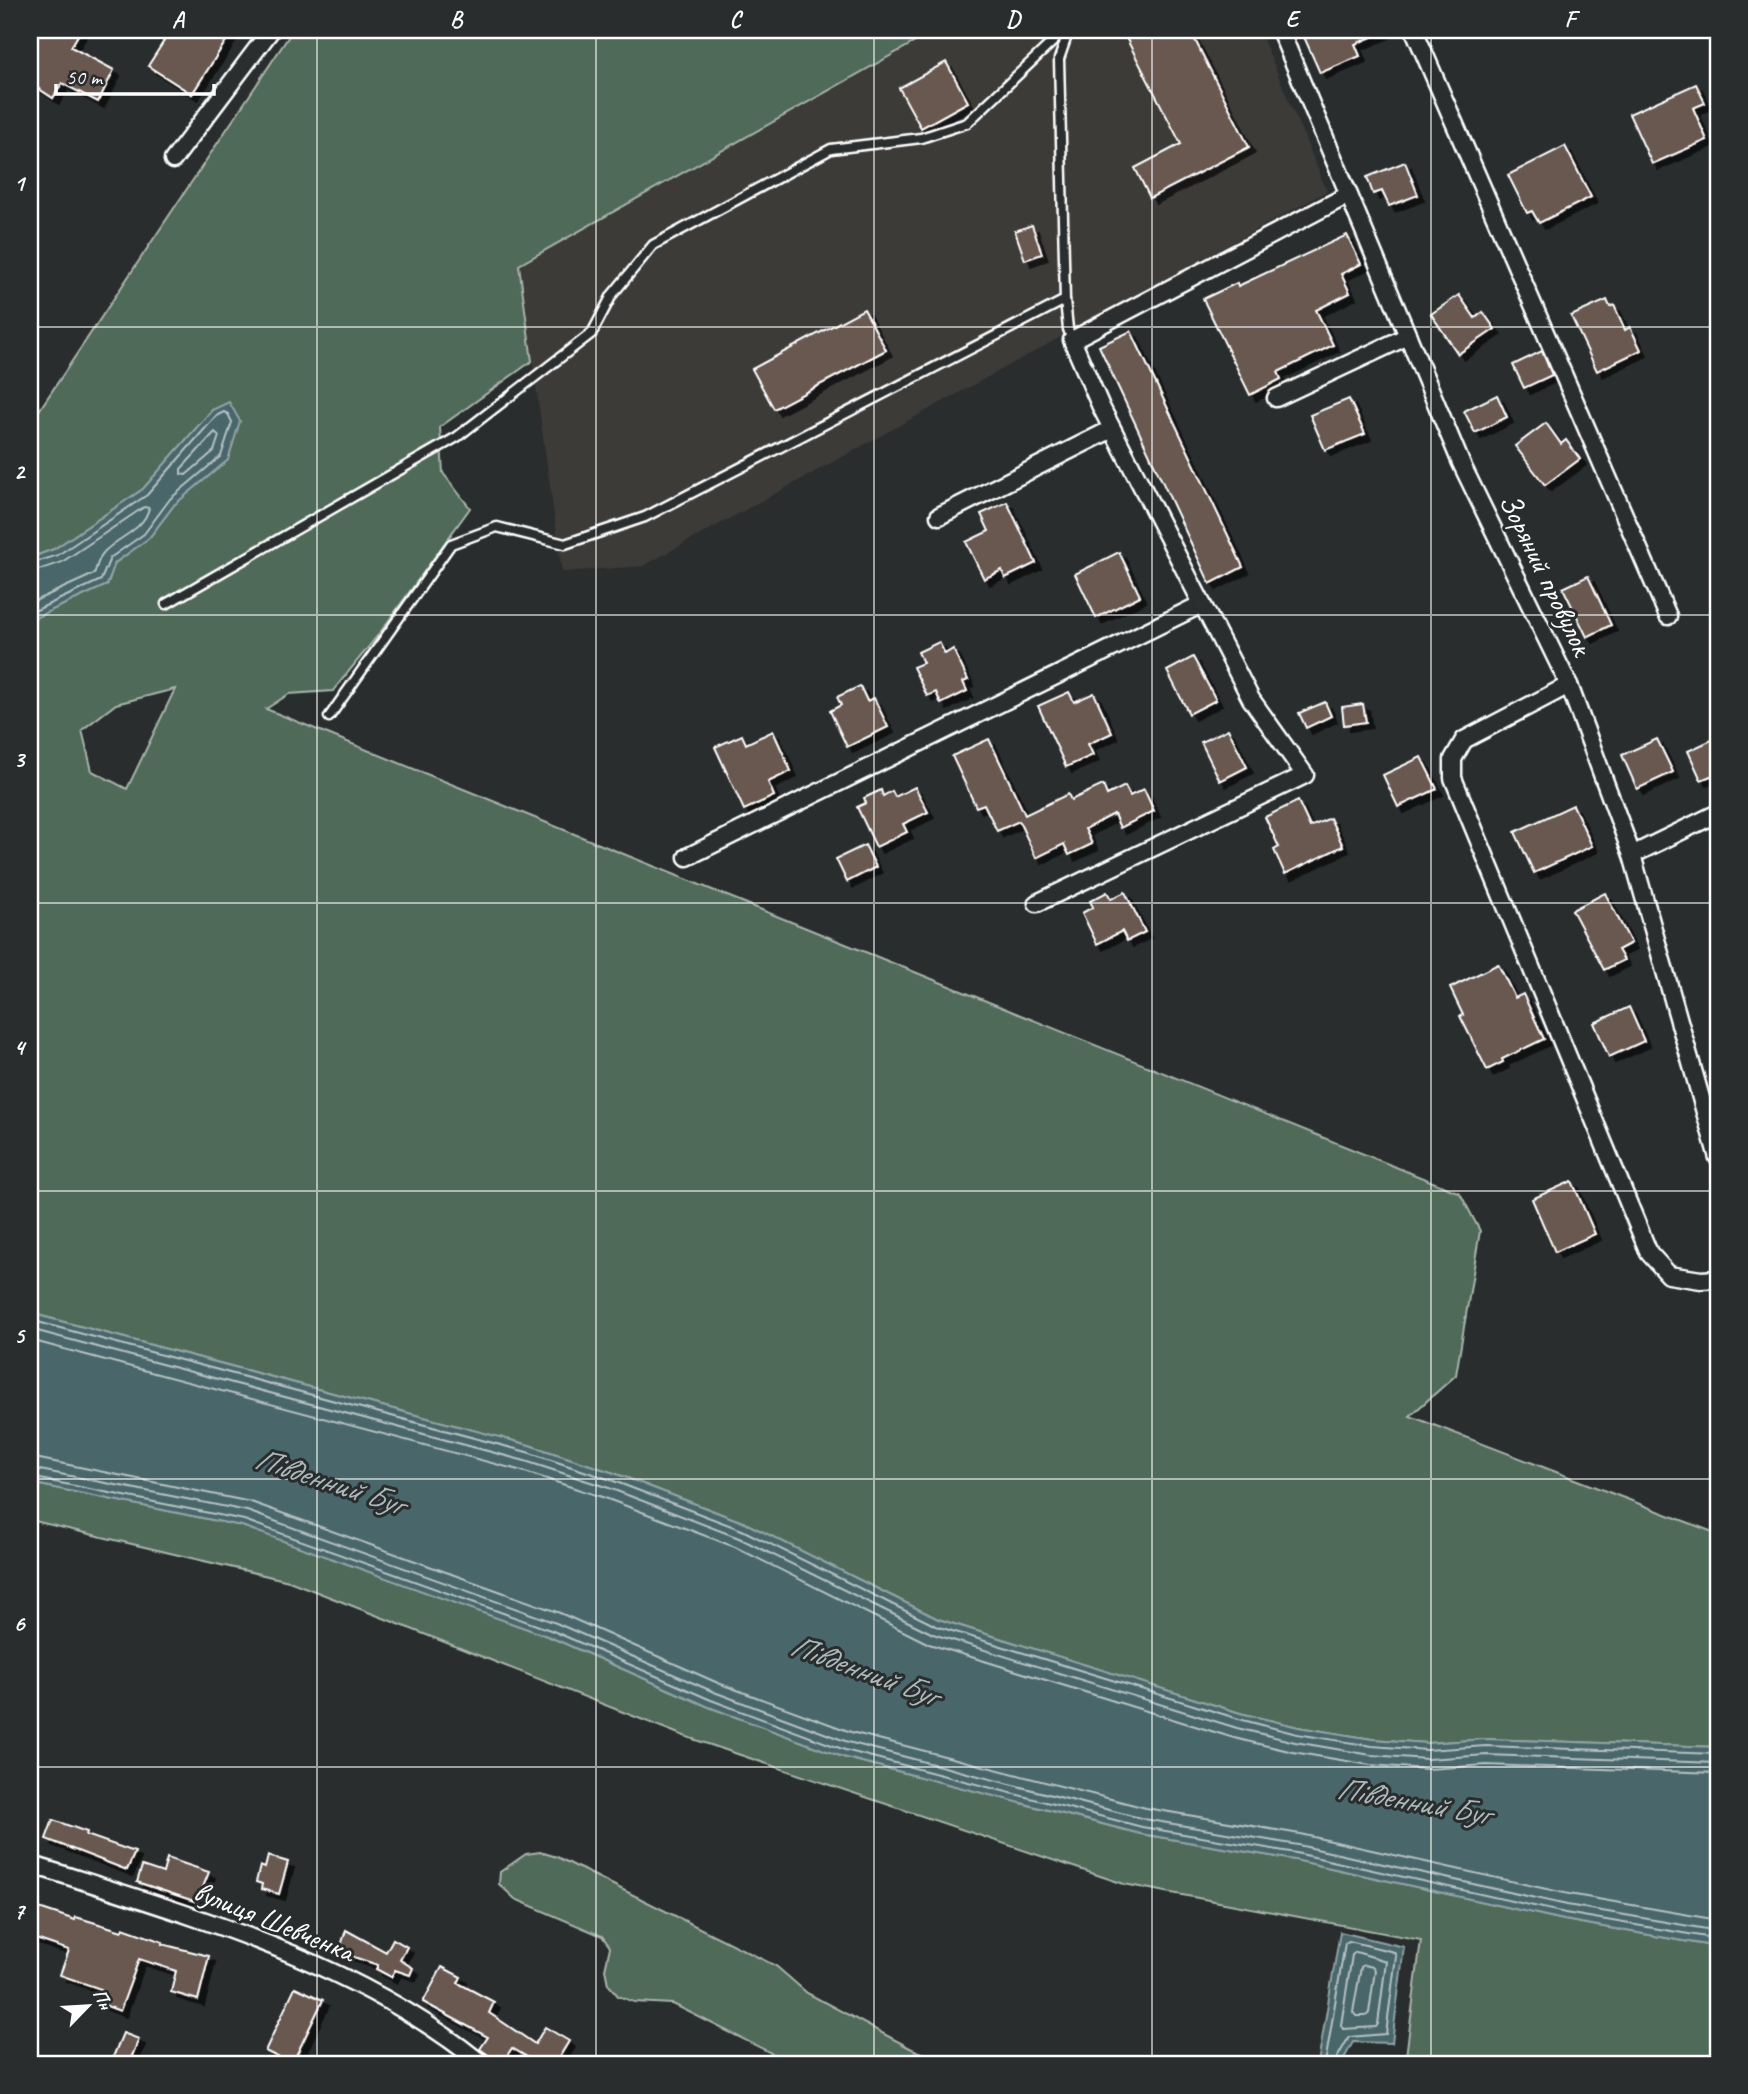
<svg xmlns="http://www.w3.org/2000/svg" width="1748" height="2094" viewBox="0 0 1748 2094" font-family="Caveat,sans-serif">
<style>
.built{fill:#3c3a38}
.green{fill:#506a59;stroke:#a8b4ac;stroke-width:2;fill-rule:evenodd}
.water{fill:#48666a;stroke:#91a3a6;stroke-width:2}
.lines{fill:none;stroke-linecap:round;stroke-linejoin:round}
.shore{stroke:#b6c2c3;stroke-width:2}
.building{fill:#67584f;stroke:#fff;stroke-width:2;filter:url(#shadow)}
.lane-casing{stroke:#fff;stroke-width:13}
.street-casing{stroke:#fff;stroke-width:21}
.lane{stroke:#2a2d2e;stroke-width:8}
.street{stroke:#2a2d2e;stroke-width:16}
.grid{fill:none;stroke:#fff;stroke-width:2;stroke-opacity:0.55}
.labels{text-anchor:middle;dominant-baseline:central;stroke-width:6;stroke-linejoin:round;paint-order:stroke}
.street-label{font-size:30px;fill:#fff;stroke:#2a2d2e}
.water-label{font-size:32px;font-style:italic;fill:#adbabc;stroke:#2a2d2e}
.neatline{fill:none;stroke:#fff;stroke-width:2.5}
.grid-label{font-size:23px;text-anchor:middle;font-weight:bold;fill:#fff}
</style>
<defs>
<filter id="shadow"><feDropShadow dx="6" dy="6" stdDeviation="0" flood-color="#0009"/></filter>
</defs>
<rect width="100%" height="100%" fill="#2a2d2e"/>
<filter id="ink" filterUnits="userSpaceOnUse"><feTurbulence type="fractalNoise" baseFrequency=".0143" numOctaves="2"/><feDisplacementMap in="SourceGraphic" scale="14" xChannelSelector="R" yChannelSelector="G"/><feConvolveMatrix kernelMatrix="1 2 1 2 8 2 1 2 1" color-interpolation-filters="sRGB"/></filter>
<g filter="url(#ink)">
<polygon class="built" points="936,30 1259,30 1327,191 643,566 562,572 519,265"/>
<g class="green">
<path d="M 293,30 L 936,30 L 519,265 L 532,361 L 440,427 L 443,473 L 470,508 L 379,634 L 333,691 L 289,694 L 266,709 L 1460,1193 L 1480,1231 L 1456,1375 L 1410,1416 L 1718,1534 L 1718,1747 L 1486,1739 L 1427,1743 L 1372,1739 L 1298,1727 L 1240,1713 L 938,1619 L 745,1523 L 614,1473 L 529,1445 L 30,1313 L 30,620 L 107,585 L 115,563 L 149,538 L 174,505 L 228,460 L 212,410 L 143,489 L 54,549 L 30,558 L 30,413 L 36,415 ZM 175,689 L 127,789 L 92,771 L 82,730 L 116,704 Z"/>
<polygon points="30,1483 242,1526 550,1637 709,1707 843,1757 1141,1834 1295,1860 1564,1920 1718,1947 1718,2064 1405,2064 1421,1940 1124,1884 684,1736 289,1581 30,1520"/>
<polygon points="540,1852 557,1857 776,1966 807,1993 912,2049 950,2064 793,2064 673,2004 634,2002 618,1996 608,1984 605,1969 610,1947 602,1936 515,1899 499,1884 500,1872 526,1854"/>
</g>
<g class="water">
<polygon points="229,402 240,421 228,460 174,505 149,538 115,563 107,585 30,620 30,558 54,549 143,489 212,410"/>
<polygon points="30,1313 529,1445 614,1473 745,1523 938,1619 1240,1713 1298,1727 1372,1739 1427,1743 1486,1739 1718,1747 1718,1947 1564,1920 1295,1860 1141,1834 843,1757 709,1707 550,1637 242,1526 30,1483"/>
<polygon points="1340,1932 1404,1947 1392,2043 1353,2042 1341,2064 1321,2064 1318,2063"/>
</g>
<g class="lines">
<g class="shore">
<polygon points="215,432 219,436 214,451 186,475 181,474 181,469"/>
<polyline points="30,564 58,555 147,495 216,416 224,412 228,414 232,422 221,456 170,499 144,534 110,558 101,580 30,613"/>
<path d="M 30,573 L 62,562 L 144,507 L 149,508 C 144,530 118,537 104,552 C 98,558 97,567 94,574 L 30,603"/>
<polyline points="30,1320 527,1452 611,1480 742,1530 936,1626 1239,1719 1297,1734 1372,1746 1427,1750 1486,1746 1718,1754"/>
<polyline points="30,1329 525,1461 609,1488 739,1538 933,1634 1237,1728 1295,1742 1371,1755 1427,1759 1487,1755 1718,1763"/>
<polyline points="30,1340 522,1471 605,1498 735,1547 929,1644 1234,1738 1293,1752 1370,1765 1427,1769 1487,1765 1718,1773"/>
<polyline points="30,1457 251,1502 560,1613 718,1683 851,1732 1146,1808 1300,1834 1569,1894 1718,1920"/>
<polyline points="30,1468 247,1511 556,1623 714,1692 848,1742 1144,1819 1298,1845 1567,1905 1718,1931"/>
<polyline points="30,1477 244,1520 553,1631 711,1700 845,1750 1142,1827 1296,1853 1565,1913 1718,1939"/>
<polygon points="1356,1952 1386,1961 1378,2024 1376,2027 1343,2029 1341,2025 1352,1955"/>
<polygon points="1364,1965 1373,1967 1375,1970 1369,2013 1366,2016 1356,2016 1353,2012 1361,1967"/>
<polyline points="1325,2064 1345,1943 1349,1941 1394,1952 1396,1956 1386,2034 1349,2037 1337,2058 1336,2064"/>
</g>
</g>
<g class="building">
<polygon points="30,30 81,30 71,47 114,70 98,102 62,83 53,98 30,83"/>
<polygon points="147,30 233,30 192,94 148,66 164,41"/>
<polygon points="1122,30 1190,30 1249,147 1150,198 1135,168 1181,144"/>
<polygon points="1301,30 1388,30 1355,44 1360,56 1320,73"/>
<polygon points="946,62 968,102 921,128 899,88"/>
<polygon points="1696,84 1705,103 1693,108 1707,140 1652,164 1629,114"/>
<polygon points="1565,146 1591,197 1539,223 1532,211 1527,213 1508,175"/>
<polygon points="1405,162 1418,195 1389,206 1382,191 1373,194 1367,177"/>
<polygon points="1032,225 1042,254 1025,260 1015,231"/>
<polygon points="1347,235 1361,264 1341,274 1350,293 1316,310 1333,345 1278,372 1281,379 1250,395 1203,299 1237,283 1238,286"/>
<polygon points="1459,295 1475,318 1483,312 1495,329 1458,354 1431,314"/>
<polygon points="1607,300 1610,307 1614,305 1625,330 1630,327 1641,350 1597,371 1571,316"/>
<polygon points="864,309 886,350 774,409 752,369"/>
<polygon points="1131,331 1243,567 1210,584 1099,346"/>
<polygon points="1542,351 1552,375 1524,388 1513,365"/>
<polygon points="1497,395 1507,417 1475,433 1464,411"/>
<polygon points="1349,399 1365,434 1325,450 1310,415"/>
<polygon points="1546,423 1561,444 1566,440 1580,459 1545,485 1515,446"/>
<polygon points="1007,502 1036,563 1005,578 1002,570 984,579 966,542 989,531 981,514"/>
<polygon points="1119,552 1140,596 1096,618 1075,574"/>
<polygon points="1588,576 1611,625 1587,637 1563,588"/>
<polygon points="939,642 945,654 953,649 968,680 963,682 967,691 941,704 936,692 927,696 913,667 923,663 918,652"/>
<polygon points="1193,657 1216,700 1189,714 1167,671"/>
<polygon points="860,686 867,701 874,698 888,727 847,747 830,711 841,705 837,697"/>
<polygon points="1069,692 1074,702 1094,693 1112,733 1088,744 1093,755 1066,767 1038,706"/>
<polygon points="1325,702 1331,716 1306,728 1299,713"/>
<polygon points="1363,704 1366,722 1344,725 1342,707"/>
<polygon points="1228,729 1247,767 1220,781 1201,742"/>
<polygon points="773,731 791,771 768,782 774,796 744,810 715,747 742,735 746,744"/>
<polygon points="1718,737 1718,773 1701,780 1688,751"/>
<polygon points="989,739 1025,815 1068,794 1071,800 1103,785 1107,795 1125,786 1130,796 1144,789 1154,811 1120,828 1114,814 1085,829 1092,844 1069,855 1064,844 1036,858 1019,821 997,831 984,804 976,807 952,756"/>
<polygon points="1657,739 1673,772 1637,789 1622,755"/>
<polygon points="1421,757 1437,789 1398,807 1383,775"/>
<polygon points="915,787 928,812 903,824 907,832 876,847 857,807 866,803 864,798 881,790 883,796 892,791 895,797"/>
<polygon points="1298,801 1310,827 1330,818 1343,846 1285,874 1274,850 1279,847 1265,817"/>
<polygon points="1573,805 1592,846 1534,873 1515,832"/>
<polygon points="865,845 876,867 847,882 836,859"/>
<polygon points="1107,892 1111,899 1125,892 1145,932 1127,941 1122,931 1097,944 1082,913 1093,907 1090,901"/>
<polygon points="1605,893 1631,943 1618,950 1624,960 1604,970 1572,910"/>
<polygon points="1498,964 1515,998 1523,994 1544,1039 1502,1059 1503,1062 1487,1070 1460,1016 1463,1015 1450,988"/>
<polygon points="1629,1007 1644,1041 1609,1057 1594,1023"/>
<polygon points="1572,1181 1595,1234 1555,1252 1532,1199"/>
<polygon points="53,1820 87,1832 86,1835 135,1852 127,1870 46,1839"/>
<polygon points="268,1856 288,1862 279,1894 261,1889 262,1884 256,1882 260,1866 265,1868"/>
<polygon points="167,1858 209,1872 197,1902 137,1882 142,1866 163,1873"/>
<polygon points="30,1905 75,1920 76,1917 122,1931 123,1928 163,1942 162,1944 209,1956 198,2000 171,1992 176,1971 139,1959 120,2011 96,2002 101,1989 60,1975 69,1950 30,1937"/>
<polygon points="346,1930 386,1952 393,1939 407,1947 400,1960 413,1968 410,1975 395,1970 391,1977 376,1969 378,1965 339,1952"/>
<polygon points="442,1967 461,1977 458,1983 494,2002 489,2013 535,2044 545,2027 569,2041 555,2064 539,2064 512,2048 501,2064 480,2049 488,2037 423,2002"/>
<polygon points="295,1987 323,2000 292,2064 265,2051"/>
<polygon points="123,2033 139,2039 129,2063 113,2057"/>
</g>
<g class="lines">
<g class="lane-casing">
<g id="lane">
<polyline points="1069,30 1059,59 1065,300 1068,329 1072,340"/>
<polyline points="166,604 457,437 592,333 612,295 653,245 831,149 921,138 967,123 1065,30"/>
<polyline points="329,717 451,544 497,527 565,544 645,517 1065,300"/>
</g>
</g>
<g class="street-casing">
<g id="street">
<polyline points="1280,30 1461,463 1569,685 1632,855 1718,1158"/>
<polyline points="1414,30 1668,616"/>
<polyline points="173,160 271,30"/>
<polyline points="1276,398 1408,336"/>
<polyline points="939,516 1112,429"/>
<polyline points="1569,685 1464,740 1453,759 1453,778 1649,1253 1669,1275 1701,1280 1718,1279"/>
<polyline points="1632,855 1718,813"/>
<polyline points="687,857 1202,604"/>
<polyline points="1037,903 1305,775 1251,699 1101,407 1072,340 1348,195"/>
<path d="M 30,1864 C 185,1914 353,1959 482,2064"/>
</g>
</g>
<use href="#lane" class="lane"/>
<use href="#street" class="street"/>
</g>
</g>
<path class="grid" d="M 317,30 L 317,2064M 596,30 L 596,2064M 874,30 L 874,2064M 1152,30 L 1152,2064M 1431,30 L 1431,2064M 30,327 L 1718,327M 30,615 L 1718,615M 30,903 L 1718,903M 30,1191 L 1718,1191M 30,1479 L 1718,1479M 30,1767 L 1718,1767"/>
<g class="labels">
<g class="street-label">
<text transform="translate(1546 574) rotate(64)">Зоряний провулок</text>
<text transform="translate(274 1921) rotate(22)">вулиця Шевченка</text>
</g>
<g class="water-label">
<text transform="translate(329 1481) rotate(18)">Південний Буг</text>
<text transform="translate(864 1670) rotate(20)">Південний Буг</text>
<text transform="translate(1413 1801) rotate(10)">Південний Буг</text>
</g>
</g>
<rect width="1748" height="2094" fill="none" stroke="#2a2d2e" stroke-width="77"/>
<g transform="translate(88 2006) rotate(65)" stroke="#2a2d2e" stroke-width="5" paint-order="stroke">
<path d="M0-5L12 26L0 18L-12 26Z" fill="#ffffff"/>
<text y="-10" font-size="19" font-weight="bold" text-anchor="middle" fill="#ffffff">Пн</text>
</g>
<path d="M56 84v10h158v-10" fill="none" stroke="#ffffff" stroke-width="3.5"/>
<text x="66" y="84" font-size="21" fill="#ffffff" stroke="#2a2d2e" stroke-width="5" paint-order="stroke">50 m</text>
<rect x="38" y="38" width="1672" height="2018" class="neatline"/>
<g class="grid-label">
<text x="178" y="27">A</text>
<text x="456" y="27">B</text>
<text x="735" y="27">C</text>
<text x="1013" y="27">D</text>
<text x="1292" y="27">E</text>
<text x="1570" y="27">F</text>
<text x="19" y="191">1</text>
<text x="19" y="479">2</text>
<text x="19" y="767">3</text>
<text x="19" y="1055">4</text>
<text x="19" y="1343">5</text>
<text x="19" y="1631">6</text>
<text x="19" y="1919">7</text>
</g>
</svg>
